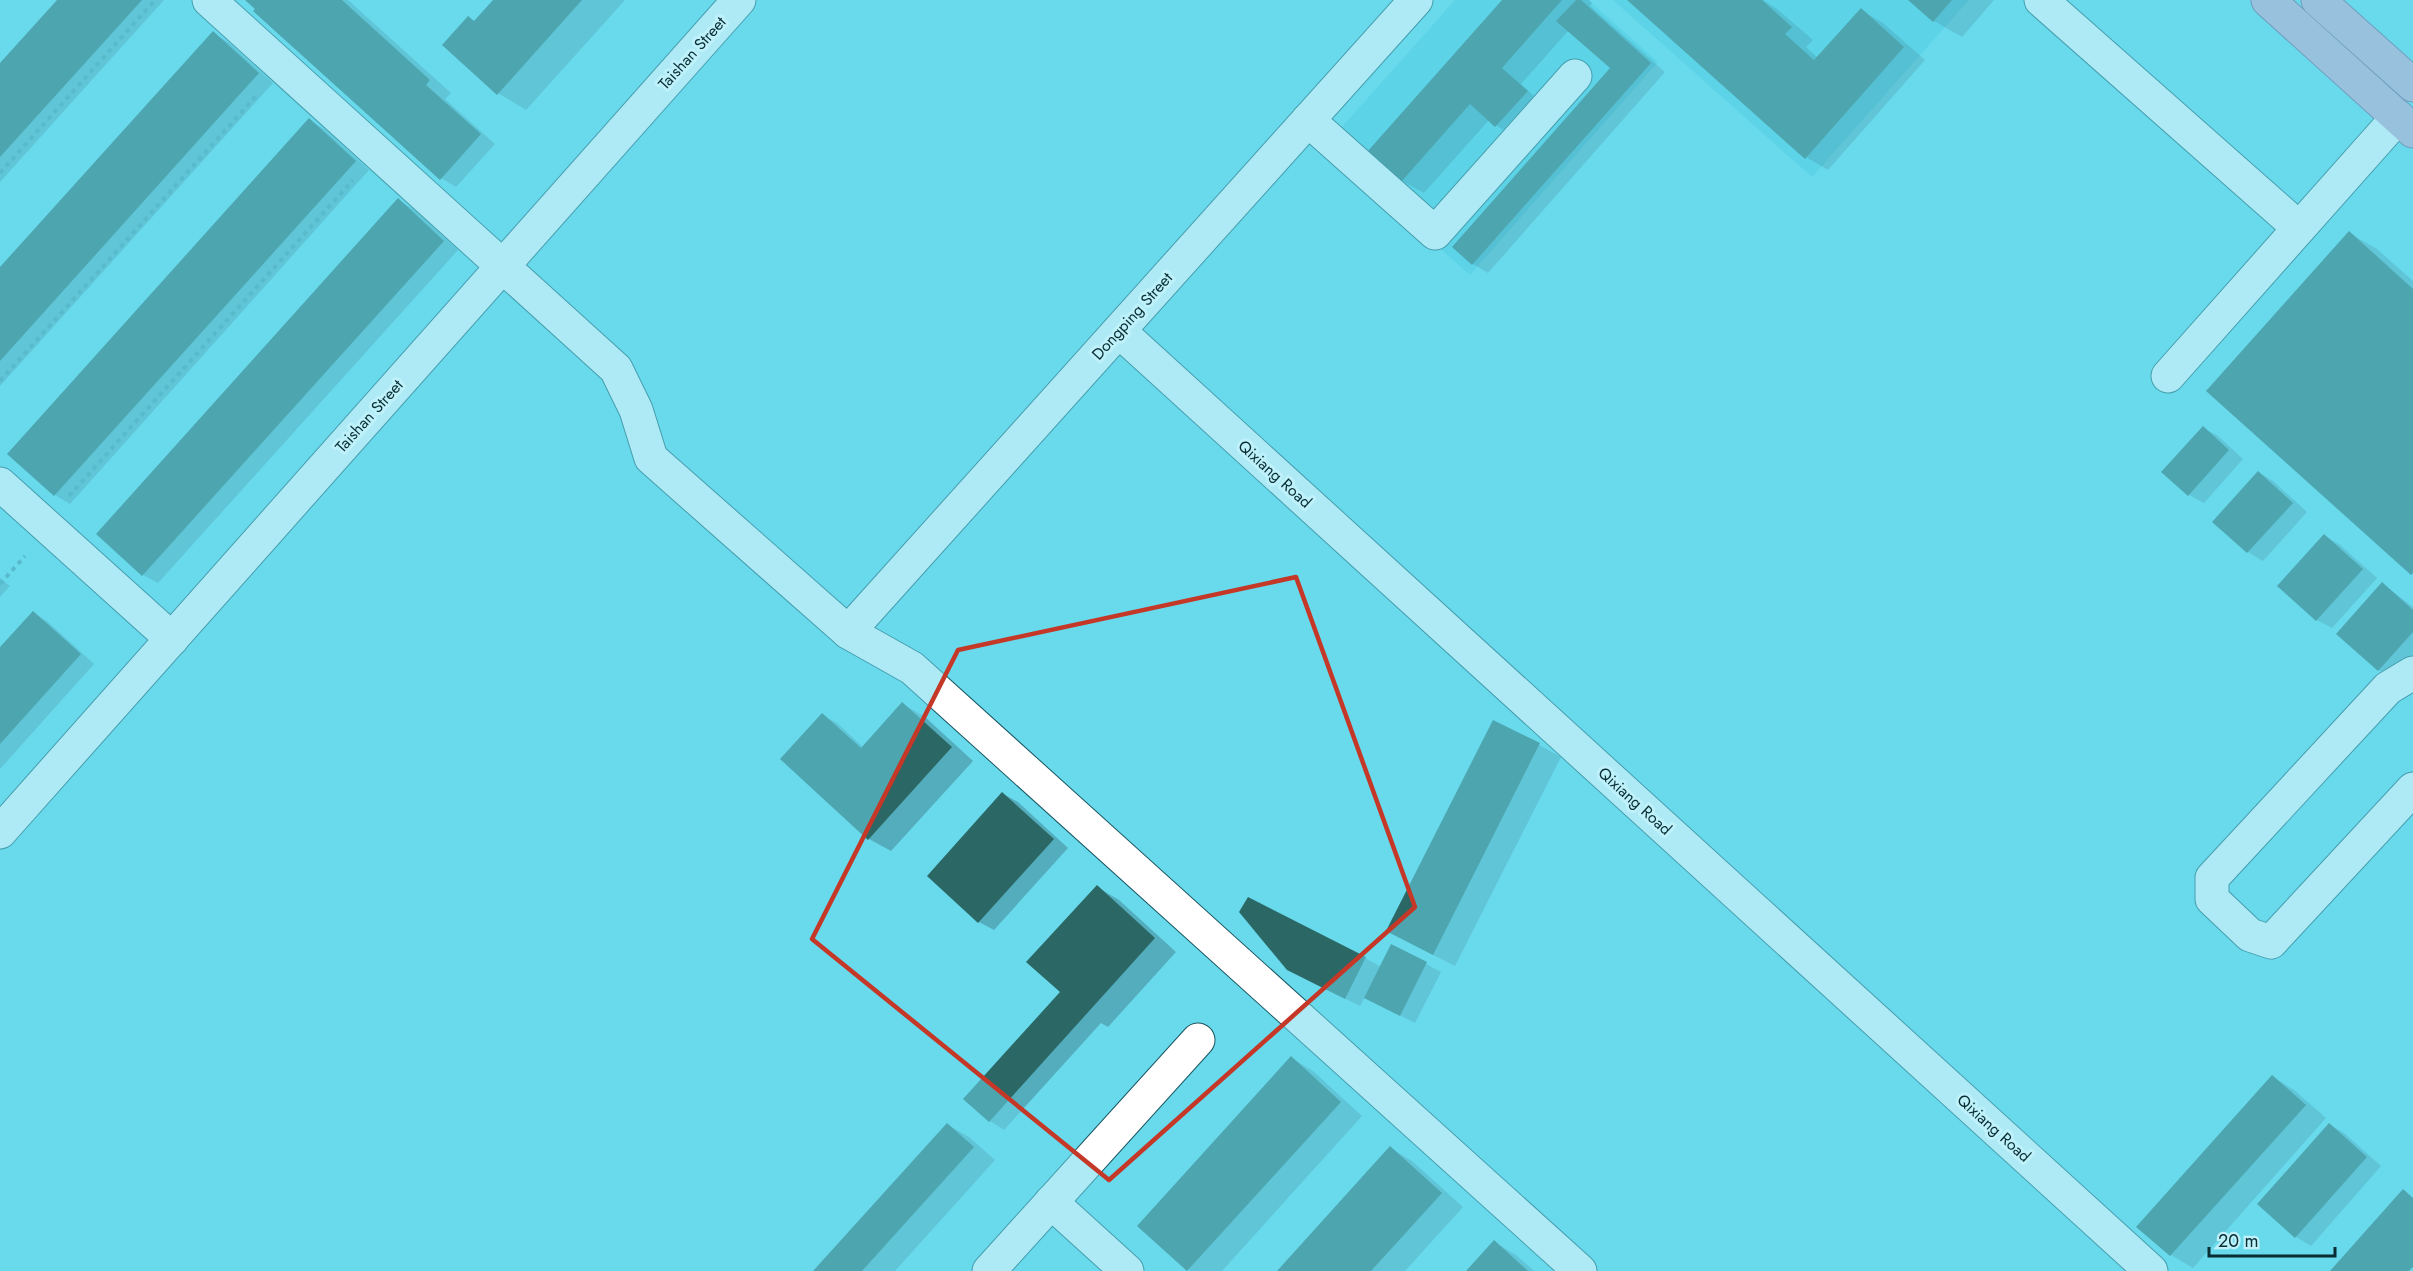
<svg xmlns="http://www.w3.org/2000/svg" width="2413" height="1271" viewBox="0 0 2413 1271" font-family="Jost,sans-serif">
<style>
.built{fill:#4dcce0}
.shadow{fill:#0003}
.building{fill:#2b6865}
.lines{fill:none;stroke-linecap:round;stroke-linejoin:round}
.minor-casing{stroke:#195761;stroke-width:35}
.major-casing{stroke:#775482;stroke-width:35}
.path{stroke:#4498a6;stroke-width:4;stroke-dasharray:4.5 4.5;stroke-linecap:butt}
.minor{stroke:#fff;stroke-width:33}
.major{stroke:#d1a5cd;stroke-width:33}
.marked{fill:none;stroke:#c53827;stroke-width:4.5;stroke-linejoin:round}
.labels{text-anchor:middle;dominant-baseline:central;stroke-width:6;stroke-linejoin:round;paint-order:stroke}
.street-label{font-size:16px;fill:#082d33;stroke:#bff1fb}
</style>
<rect width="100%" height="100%" fill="#69d9ec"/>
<g class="built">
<polygon points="1455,0 1588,0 1658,62 1470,275 1325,146"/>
<polygon points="1613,0 1969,0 1812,177"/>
</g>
<g class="shadow">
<polygon points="59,0 164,0 0,182 0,66"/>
<polygon points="247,0 348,0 451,93 445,99 495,144 456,187 441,178"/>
<polygon points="495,0 625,0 526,110 498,93 468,17 476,22"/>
<polygon points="1504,0 1589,0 1592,3 1590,6 1665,72 1488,273 1473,264 1454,247 1612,68 1569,30 1521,84 1534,96 1503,130 1489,120 1424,193 1402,181"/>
<polygon points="1630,0 1763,0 1777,9 1813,40 1806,47 1818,58 1861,10 1883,23 1925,60 1828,170 1806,157"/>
<polygon points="1910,0 1994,0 1962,37 1934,21"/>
<polygon points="213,33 228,42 273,83 0,386 0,270"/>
<polygon points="309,120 324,129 369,170 70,504 55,495"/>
<polygon points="398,200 413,209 458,250 158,583 143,575"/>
<polygon points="2349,233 2377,249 2413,281 2413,574 2354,522"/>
<polygon points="2203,428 2218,436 2243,459 2204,503 2189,495"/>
<polygon points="2258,472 2273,481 2307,512 2263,561 2248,552 2214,522"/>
<polygon points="2324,536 2339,544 2377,578 2332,628 2317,620"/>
<polygon points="0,578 10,586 0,597"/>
<polygon points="2383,584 2413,607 2413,657 2394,678 2379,670"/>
<polygon points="33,613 48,622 94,664 0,769 0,650"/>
<polygon points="902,704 924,716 973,761 891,851 869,839 822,715 837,723 863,747"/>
<polygon points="1539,745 1561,757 1455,966 1410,943"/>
<polygon points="1003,794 1018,802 1068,848 994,930 979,922"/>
<polygon points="1097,887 1119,900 1176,952 1108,1027 1101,1023 1004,1130 990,1121 1062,992"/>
<polygon points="1392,946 1441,972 1415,1023 1365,997 1360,1006 1304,978 1365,958 1381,967"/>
<polygon points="1291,1058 1313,1071 1362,1116 1222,1271 1190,1271 1139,1226"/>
<polygon points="2273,1077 2294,1090 2326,1118 2193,1268 2171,1255"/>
<polygon points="948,1125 969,1137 995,1160 895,1271 815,1271"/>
<polygon points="2330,1125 2344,1133 2381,1166 2311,1246 2296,1237"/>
<polygon points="1390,1148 1412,1161 1463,1207 1405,1271 1279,1271"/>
<polygon points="1494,1242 1516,1255 1534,1271 1468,1271"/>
</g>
<g class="building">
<polygon points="57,0 142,0 0,157 0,63"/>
<polygon points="245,0 342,0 430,80 426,85 481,134 440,180 253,11 255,9"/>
<polygon points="493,0 582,0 497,95 442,45 468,16 474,21"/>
<polygon points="1502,0 1562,0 1502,68 1528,91 1495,127 1470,104 1401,182 1367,152"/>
<polygon points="1576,0 1581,0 1651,63 1472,265 1452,247 1610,68 1556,21"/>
<polygon points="1627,0 1762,0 1792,27 1785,34 1814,60 1861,8 1904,47 1805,159"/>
<polygon points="1908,0 1952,0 1933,22"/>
<polygon points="213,31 259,73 0,361 0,267"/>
<polygon points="309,118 356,161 54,496 7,454"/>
<polygon points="398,198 444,241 142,576 96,534"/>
<polygon points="2349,231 2413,289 2413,573 2411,575 2206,391"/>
<polygon points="2203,426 2229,450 2188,496 2161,472"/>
<polygon points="2258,471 2293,503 2247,553 2212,522"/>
<polygon points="2324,534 2363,569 2316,621 2277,586"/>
<polygon points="2382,582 2413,610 2413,632 2378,671 2336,634"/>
<polygon points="33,611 81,654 0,744 0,647"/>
<polygon points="902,702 952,747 868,840 780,759 822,713 861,748"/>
<polygon points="1493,720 1540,743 1433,955 1386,931"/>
<polygon points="1002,792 1054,839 978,923 927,876"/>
<polygon points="1097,885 1155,938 989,1122 963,1099 1060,992 1026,962"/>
<polygon points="1248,897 1366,957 1345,999 1287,970 1239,912"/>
<polygon points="1391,944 1427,962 1400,1016 1364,998"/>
<polygon points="1291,1056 1341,1102 1187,1271 1137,1226"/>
<polygon points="2272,1075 2306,1105 2170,1256 2136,1227"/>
<polygon points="947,1123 974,1147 862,1271 813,1271"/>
<polygon points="2329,1123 2367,1157 2295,1238 2257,1204"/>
<polygon points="1390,1146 1442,1193 1371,1271 1277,1271"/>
<polygon points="2403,1189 2413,1198 2413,1267 2409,1271 2330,1271"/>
<polygon points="1494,1240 1528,1271 1466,1271"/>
</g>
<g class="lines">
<g class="minor-casing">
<g id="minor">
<polyline points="209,0 616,369 636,410 651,458 848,632 912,668 1580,1271"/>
<polyline points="2041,0 2299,228"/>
<polyline points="1308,120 1435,233 1575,76"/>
<polyline points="1119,331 2151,1271"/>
<polyline points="2168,376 2398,117"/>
<polyline points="0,484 172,639"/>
<polyline points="848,632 1416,0"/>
<polyline points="2413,673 2388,688 2212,878 2212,899 2250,935 2271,942 2413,789"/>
<polyline points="0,832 739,0"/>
<polyline points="1051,1202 1127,1271"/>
<polyline points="989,1271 1198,1040"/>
</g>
</g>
<g class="major-casing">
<g id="major">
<polyline points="2268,0 2413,131"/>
<polyline points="2318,0 2413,85"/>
</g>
</g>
<g class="path">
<polyline points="0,173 155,0"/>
<polyline points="0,381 256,96"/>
<polyline points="69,496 353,180"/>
<polyline points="0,584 25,556"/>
</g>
<use href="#minor" class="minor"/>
<use href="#major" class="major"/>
</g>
<path d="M0 0H2413V1271H0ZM 1296,577 L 1415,907 L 1109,1180 L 812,939 L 958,650 Z" fill="#69d9ec" fill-opacity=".55" fill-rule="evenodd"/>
<path class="marked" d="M 1296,577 L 1415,907 L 1109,1180 L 812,939 L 958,650 Z"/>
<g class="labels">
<g class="street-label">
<text transform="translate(692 53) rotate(-48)">Taishan Street</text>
<text transform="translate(1132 316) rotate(-48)">Dongping Street</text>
<text transform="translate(369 416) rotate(-48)">Taishan Street</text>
<text transform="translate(1275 474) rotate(42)">Qixiang Road</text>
<text transform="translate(1635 801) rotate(42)">Qixiang Road</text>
<text transform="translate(1994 1128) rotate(42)">Qixiang Road</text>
</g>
</g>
<path d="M2209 1247v9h126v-9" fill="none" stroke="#082d33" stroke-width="3"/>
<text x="2218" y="1247" font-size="18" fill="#082d33" stroke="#bff1fb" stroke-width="4.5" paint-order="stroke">20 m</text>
</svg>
